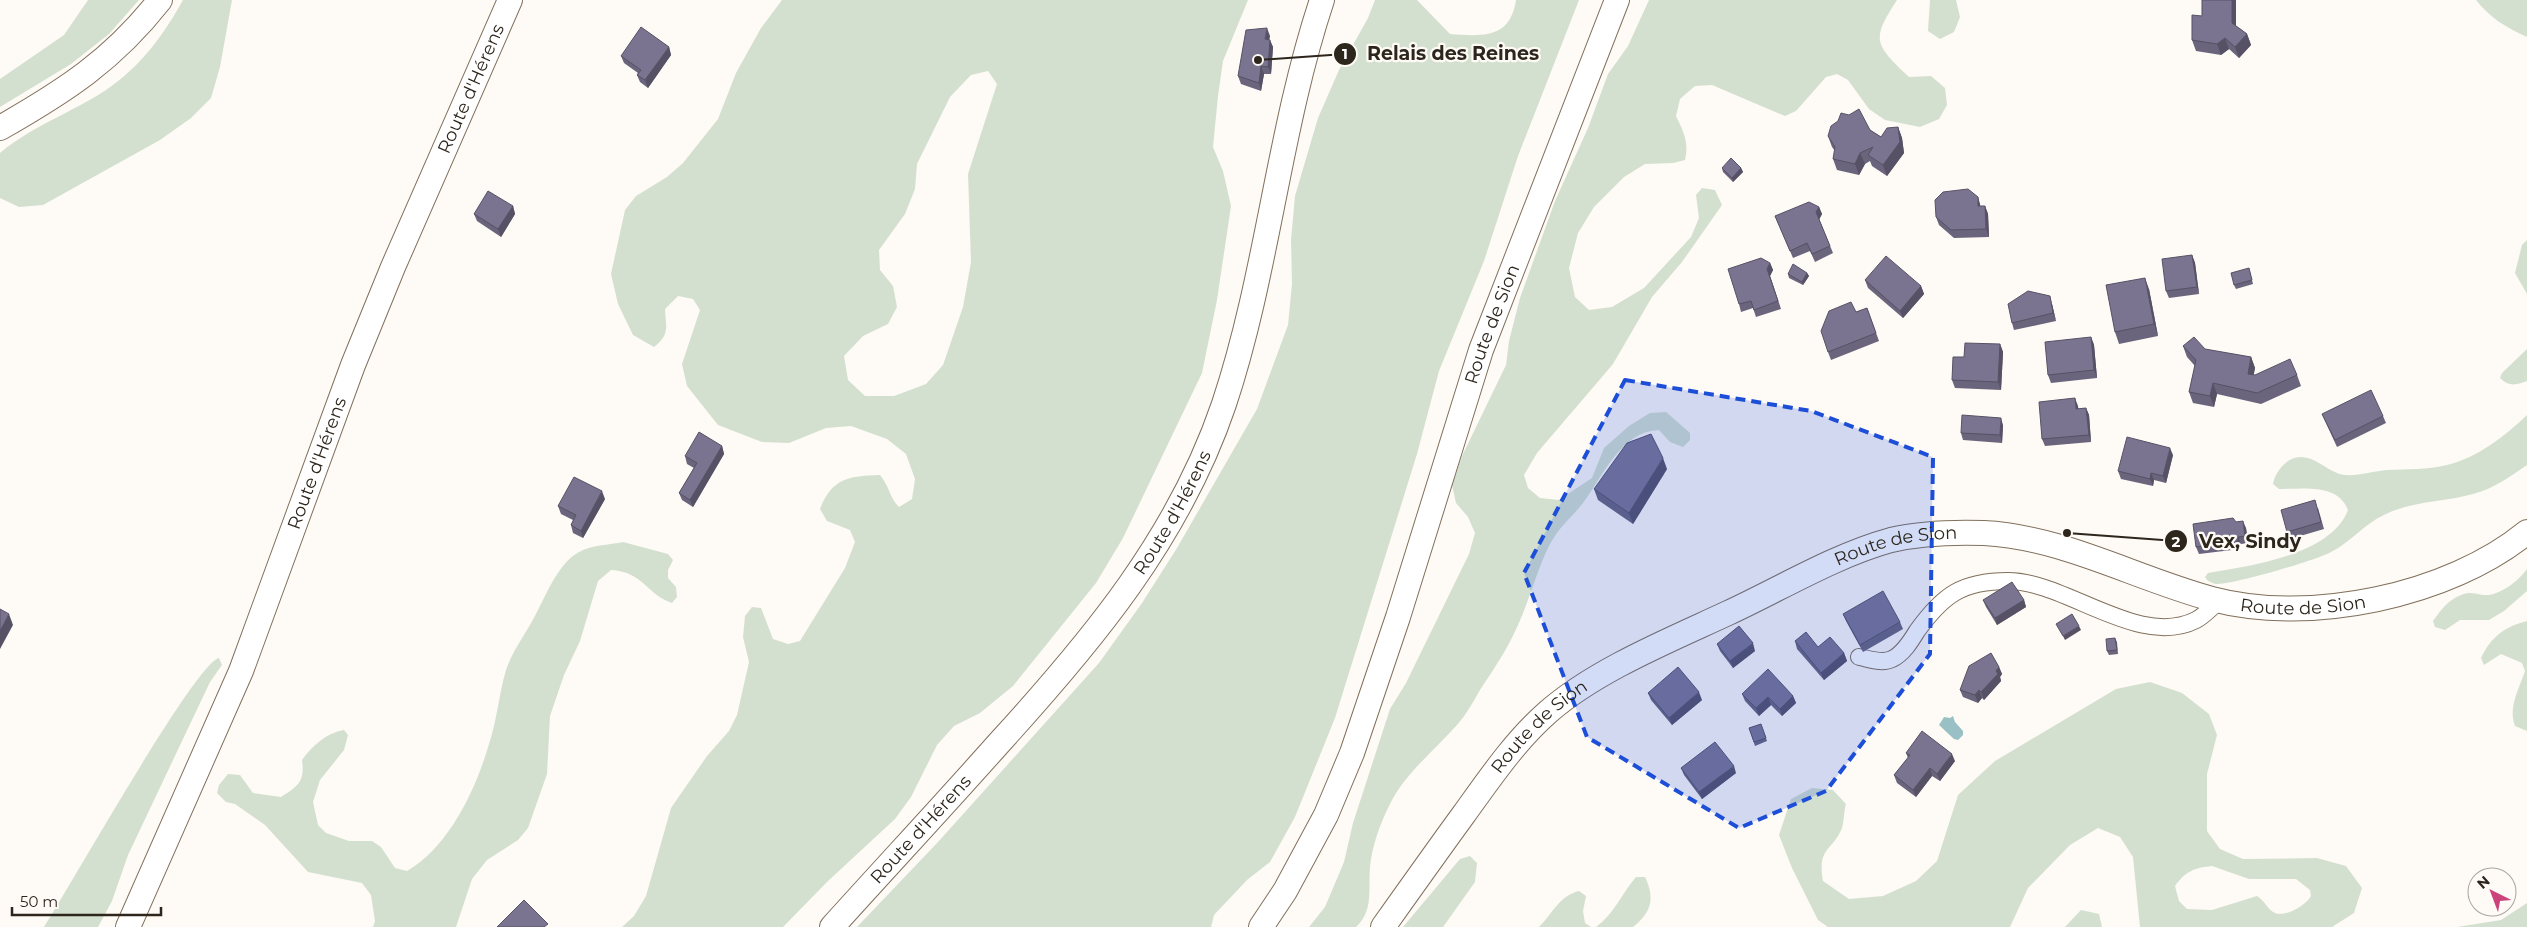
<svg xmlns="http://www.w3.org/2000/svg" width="2527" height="927" viewBox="0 0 2527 927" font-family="Montserrat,sans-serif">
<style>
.green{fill:#d4e0cf;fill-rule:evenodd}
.water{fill:#98c0c5}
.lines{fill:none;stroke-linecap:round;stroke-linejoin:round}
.street-casing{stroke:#81705c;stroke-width:18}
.secondary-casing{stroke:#81705c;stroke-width:26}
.street{stroke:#fff;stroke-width:16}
.secondary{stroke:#fff;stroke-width:24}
.wall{fill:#6a647c}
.shaded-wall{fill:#565165}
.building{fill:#7b7490;stroke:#565165}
.marked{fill:#1d4ed8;fill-opacity:0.2;stroke:#1d4ed8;stroke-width:4;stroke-dasharray:10 6;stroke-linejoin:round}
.labels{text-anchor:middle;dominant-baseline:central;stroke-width:4.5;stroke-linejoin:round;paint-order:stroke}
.street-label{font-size:18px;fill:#2d261d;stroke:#fefaf5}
.leader{fill:none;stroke:#2d261d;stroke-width:2}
.callout-dot{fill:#2d261d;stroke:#fefaf5;stroke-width:2}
.mark-label{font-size:15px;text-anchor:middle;font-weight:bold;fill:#fff}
.callout-label{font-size:19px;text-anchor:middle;font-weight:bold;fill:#2d261d;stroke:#fefaf5;stroke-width:4.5;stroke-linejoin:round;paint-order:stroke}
</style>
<rect width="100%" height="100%" fill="#fefaf5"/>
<g class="green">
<polygon points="88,0 139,0 109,34 71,64 0,107 0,79 64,35"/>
<path d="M 183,0 L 232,0 L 220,67 L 211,98 L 191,118 L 160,140 L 43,205 L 19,207 L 0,198 L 0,153 C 32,126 71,113 106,90 C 140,67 163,36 183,0 Z"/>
<path d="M 782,0 L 1248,0 L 1223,61 L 1218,96 L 1213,147 L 1223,171 L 1231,206 L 1217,300 L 1202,373 L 1123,538 L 1096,583 L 1013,686 L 980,713 L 954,726 L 937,745 L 911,797 L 895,819 L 828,881 L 783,927 L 622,927 L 634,916 L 646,896 L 671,808 L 707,756 L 729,731 L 737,715 L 749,662 L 743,637 L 745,616 L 752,607 L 761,608 L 773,639 L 788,644 L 800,641 L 845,568 L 855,542 L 850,530 L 827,521 L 820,509 C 832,478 849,476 880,475 C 890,487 889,497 899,507 L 912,499 L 915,479 L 906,454 L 887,439 L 851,426 L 826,428 L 789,443 L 762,442 L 718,425 L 687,386 L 682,364 L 700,310 L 693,299 L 678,296 L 665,309 C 666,327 670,335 654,347 L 633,335 L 618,304 L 611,274 L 625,210 L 636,196 L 667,177 L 683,163 L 718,119 L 736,73 L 761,28 ZM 988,71 L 997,84 L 968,174 L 971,262 L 963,307 L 943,365 L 926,384 L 894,396 L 865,396 L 848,380 L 844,356 L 863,336 L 888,324 L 897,307 L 893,286 L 880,270 L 879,250 L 905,214 L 915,189 L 917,164 L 950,97 L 971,75 Z"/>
<path d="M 1375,0 L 1417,0 L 1450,34 C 1481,36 1510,40 1516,0 L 1579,0 L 1518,156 L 1484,261 L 1439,371 L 1417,454 L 1335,718 L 1295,817 L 1270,862 L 1247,880 L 1214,915 L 1211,927 L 857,927 L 938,842 L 1099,663 L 1142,603 L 1177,548 L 1257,409 L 1288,325 L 1292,284 L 1291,240 L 1295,196 L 1318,118 L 1339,70 L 1368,18 Z"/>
<path d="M 1649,0 L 1897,0 C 1871,40 1874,44 1909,77 L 1931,76 L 1945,88 L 1947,105 L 1939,119 L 1920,127 L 1885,120 L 1869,109 L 1848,80 L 1837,74 L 1826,77 L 1796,111 L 1785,116 L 1712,85 L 1695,86 L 1680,99 L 1676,116 C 1684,132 1689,143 1685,160 L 1673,163 L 1645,164 L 1624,177 L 1594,207 L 1578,233 L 1569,268 L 1575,297 L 1589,310 L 1612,307 L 1644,288 L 1691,237 L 1699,218 L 1696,195 L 1702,188 L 1715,190 L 1722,205 L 1682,262 L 1652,297 L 1613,364 L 1537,453 L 1524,475 L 1528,488 L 1540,498 L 1559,500 L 1592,478 L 1604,448 L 1629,426 L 1650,413 L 1666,412 L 1690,433 L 1690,440 L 1683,447 L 1670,442 L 1659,430 C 1621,431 1603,476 1583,503 C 1572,517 1559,527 1550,544 C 1537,569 1530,599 1518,625 C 1508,648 1494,669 1480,690 C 1473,702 1466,715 1457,725 C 1434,751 1404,774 1389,806 C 1380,824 1372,846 1370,867 C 1368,890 1374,910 1356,927 L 1309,927 L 1325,907 L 1344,862 L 1353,823 L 1390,709 L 1406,683 L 1469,554 L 1475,533 L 1468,517 L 1456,503 L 1452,485 L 1462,456 L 1506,365 L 1509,341 L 1520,298 L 1555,201 L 1588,128 L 1608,74 L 1628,46 Z"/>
<polygon points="1930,0 1956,0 1960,17 1954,32 1940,39 1928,31"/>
<path d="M 2476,0 L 2527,0 L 2527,37 C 2507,28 2490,18 2476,0 Z"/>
<polygon points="2527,240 2527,294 2515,273 2522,245"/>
<path d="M 2527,349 L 2527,381 C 2516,385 2509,387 2500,378 L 2502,373 Z"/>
<path d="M 2527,415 L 2527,465 C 2511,476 2493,489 2473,494 C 2445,502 2411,501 2384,515 C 2364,524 2351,542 2331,552 C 2317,560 2232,585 2217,584 C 2214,584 2210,582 2207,580 L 2205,577 L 2208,573 C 2250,566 2331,555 2348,510 C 2338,483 2303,489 2279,489 L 2273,484 C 2275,472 2287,457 2300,457 C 2318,457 2328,473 2345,475 C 2358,476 2374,471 2387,470 C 2406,469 2428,470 2447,465 C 2477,458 2505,436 2527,415 Z"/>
<path d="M 623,542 L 668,554 L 673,560 L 668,570 L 668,578 L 676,587 L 677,597 L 672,603 C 647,595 644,572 611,570 L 598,581 L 580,641 L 564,675 L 550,716 L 547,774 L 528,828 L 518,840 L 487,860 L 472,879 L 456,927 L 373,927 L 375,921 L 371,895 L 362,883 L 308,872 L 265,825 L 235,804 L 226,802 L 217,793 L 219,785 L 228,774 L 240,775 L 253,793 L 281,797 C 298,786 305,782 302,760 C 312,746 326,733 344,730 L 348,735 L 344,750 L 320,780 L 313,802 L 318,825 L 326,833 L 349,841 L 372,841 L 381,847 L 395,868 L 407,871 C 449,847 476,789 489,744 C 497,720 499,694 506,670 C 513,649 528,631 538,610 C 548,591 559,563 579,552 C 590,545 610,545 623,542 Z"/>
<path d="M 2527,569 L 2527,591 L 2504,611 L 2489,620 L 2460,620 L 2445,630 L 2435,627 L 2433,621 C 2441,610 2448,600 2461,595 C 2470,591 2475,594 2484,595 C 2500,596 2518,581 2527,569 Z"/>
<path d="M 2527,621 L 2527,731 L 2515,726 C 2508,707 2519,689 2525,671 L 2522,663 L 2501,654 L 2484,665 L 2481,658 C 2491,637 2504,627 2527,621 Z"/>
<path d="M 219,658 L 222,665 L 210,682 L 128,855 L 112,901 L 98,927 L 44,927 C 67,892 196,662 219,658 Z"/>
<path d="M 2150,682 L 2182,693 L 2209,714 L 2217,735 L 2207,774 L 2207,831 L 2220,849 L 2243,859 L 2317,858 L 2346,866 L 2362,888 L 2354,913 L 2332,927 L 2140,927 L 2133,857 L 2120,837 L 2098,828 L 2070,845 L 2028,888 L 2010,927 L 1828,927 L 1818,920 L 1792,868 L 1779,835 L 1791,799 L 1812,788 L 1833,790 L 1846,804 C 1844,811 1844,821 1842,828 C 1832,852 1817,847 1823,881 L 1849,899 L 1883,896 L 1916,881 L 1937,861 L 1958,795 L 1995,761 L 2116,689 ZM 2212,866 L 2249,879 L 2296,879 L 2310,890 L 2311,896 C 2306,905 2284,919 2273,912 C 2267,908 2264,900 2257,896 L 2212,910 L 2187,909 L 2179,901 L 2175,886 C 2186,871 2194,868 2212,866 Z"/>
<polygon points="1470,856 1477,863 1475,882 1443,927 1403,927 1460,859"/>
<path d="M 1636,877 L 1645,877 C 1655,898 1652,912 1633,927 L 1596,927 C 1614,914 1622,893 1636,877 Z"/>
<path d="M 1579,891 L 1586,896 L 1583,911 L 1585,923 L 1591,927 L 1539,927 C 1553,913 1559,896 1579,891 Z"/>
<polygon points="2527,903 2527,927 2457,927 2501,920"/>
<polygon points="2081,910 2099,914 2102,927 2065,927"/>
</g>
<polygon class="water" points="1953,716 1955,722 1963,731 1963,735 1958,740 1954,739 1939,725 1944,717 1950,718"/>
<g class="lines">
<g class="street-casing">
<path id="street" d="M 1859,657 C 1870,659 1882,664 1892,659 C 1903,654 1911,641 1917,631 C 1943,595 1962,581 2008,581 C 2066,581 2139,649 2196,620 C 2204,616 2212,607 2219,601"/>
</g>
<g class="secondary-casing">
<g id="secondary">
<path d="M 0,128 C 65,91 113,60 160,0"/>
<path id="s1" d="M 128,927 L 241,671 L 353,365 L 393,267 L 510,0"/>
<path id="s2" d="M 832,927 C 887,866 944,805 999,743 C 1092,641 1179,537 1224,404 C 1268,272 1278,132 1322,0"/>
<path id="s3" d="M 1261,927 L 1285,891 L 1326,815 L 1352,753 L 1398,617 L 1481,350 L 1617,0"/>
<path id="s4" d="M 1383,927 C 1410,889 1437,851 1464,814 C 1490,778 1515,741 1548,712 C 1596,670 1670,640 1728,613 C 1780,589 1836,555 1891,540 C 1921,533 1953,532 1984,533 C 2063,537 2137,579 2212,599 C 2309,625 2449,596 2527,532"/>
</g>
</g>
<use href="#street" class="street"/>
<use href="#secondary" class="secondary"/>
</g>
<g class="wall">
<polygon points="2202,0 2236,0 2236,26 2247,34 2251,45 2239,58 2229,49 2221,55 2196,51 2192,40 2202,16"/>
<polygon points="1270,36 1269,39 1273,47 1271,74 1264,74 1261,91 1241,84 1238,76"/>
<polygon points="669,47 671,55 648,88 640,82 637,75 638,73 624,63 621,56"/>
<polygon points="1898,127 1902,138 1904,153 1887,176 1872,166 1870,161 1865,164 1859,175 1837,170 1833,159 1835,151 1832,147 1828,136 1870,130 1881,137"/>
<polygon points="1722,168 1741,168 1743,172 1733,182 1723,172"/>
<polygon points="1978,197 1980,206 1985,206 1988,214 1989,237 1954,238 1939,225 1936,217"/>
<polygon points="513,206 515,214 501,237 477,221 474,214"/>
<polygon points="1819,207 1822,214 1819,219 1833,253 1815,262 1810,251 1793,258 1775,216"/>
<polygon points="2192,255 2195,263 2199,294 2169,298 2166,291"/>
<polygon points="1770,263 1773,270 1770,276 1781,309 1756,317 1753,308 1741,312 1739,304"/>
<polygon points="2249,268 2253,284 2236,289 2234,285"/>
<polygon points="1807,273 1809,276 1803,285 1789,278 1788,274"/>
<polygon points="1865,280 1921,286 1924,294 1903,318 1868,288"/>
<polygon points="2149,289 2158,336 2119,344 2115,332"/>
<polygon points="2052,304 2056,321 2014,330 2012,323"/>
<polygon points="1867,308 1879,341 1831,360 1828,352 1856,312"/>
<polygon points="2091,337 2094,345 2097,378 2051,383 2048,375"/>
<polygon points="2000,344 2003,352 2001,390 1955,388 1952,380 1964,357"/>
<polygon points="2183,346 2251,357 2255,368 2253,375 2297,375 2301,386 2261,404 2217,394 2214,407 2193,403 2189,392 2195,366 2187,357"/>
<polygon points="2078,406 2078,409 2086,408 2089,415 2091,442 2045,446 2042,439"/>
<polygon points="2322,414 2383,416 2386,423 2337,447 2325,421"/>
<polygon points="2003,425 2002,443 1963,440 1961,433"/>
<polygon points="722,446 724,454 693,507 682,500 679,493 694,468 687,464 685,456"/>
<polygon points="2173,455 2166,483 2154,480 2153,486 2121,479 2118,471"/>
<polygon points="1667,469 1633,524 1598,500 1594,489"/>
<polygon points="605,499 583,538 573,533 571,525 573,520 561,514 558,506"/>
<polygon points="2318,508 2324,529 2290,539 2287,532"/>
<polygon points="2236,522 2246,528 2248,543 2241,544 2240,549 2199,554 2196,547"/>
<polygon points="1983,600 2024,600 2026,607 1997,625 1986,607"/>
<polygon points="1843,614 1900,622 1903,629 1863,652 1846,621"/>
<polygon points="2115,638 2117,642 2118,654 2109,655 2107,651"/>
<polygon points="1795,641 1844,653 1847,661 1824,680 1797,649"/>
<polygon points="1717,644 1755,651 1733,668 1720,651"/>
<polygon points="1999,667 2002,674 2000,677 2001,681 1984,700 1982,698 1978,703 1963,697 1960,690"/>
<polygon points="1648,693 1702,700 1672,725 1651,700"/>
<polygon points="1742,694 1793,696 1796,703 1782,716 1771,705 1759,716 1745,701"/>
<polygon points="1761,724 1767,741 1755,746 1749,728"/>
<polygon points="1906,753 1955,761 1940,781 1932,776 1916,797 1897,783 1894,775 1908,758"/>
<polygon points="1681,768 1736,773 1702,799 1684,775"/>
</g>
<g class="shaded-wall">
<polygon points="2232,0 2236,0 2236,34 2232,23"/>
<polygon points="1267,28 1270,36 1268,46 1265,39"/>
<polygon points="2247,34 2251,45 2239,58 2235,47"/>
<polygon points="2225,38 2229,49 2221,55 2217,44"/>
<polygon points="1270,40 1273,47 1271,74 1268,67"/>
<polygon points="669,47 671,55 648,88 645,80"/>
<polygon points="1261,66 1264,74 1261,91 1259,83"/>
<polygon points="1898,127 1902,138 1904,153 1887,176 1883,165"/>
<polygon points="1860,153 1865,164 1859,175 1855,164"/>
<polygon points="1741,168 1743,172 1733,182 1732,178"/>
<polygon points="1978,197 1980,204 1981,214 1978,206"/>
<polygon points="513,206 515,214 501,237 498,229"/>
<polygon points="1985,206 1988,214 1989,237 1986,229"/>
<polygon points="1819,207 1822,214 1819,220 1816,212"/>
<polygon points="2192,255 2195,263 2199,294 2197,287"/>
<polygon points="1770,263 1773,270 1770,276 1781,309 1767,269"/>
<polygon points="1807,273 1809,276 1803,285 1802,282"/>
<polygon points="2145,278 2149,289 2158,336 2154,324"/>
<polygon points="1921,286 1924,294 1903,318 1900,311"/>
<polygon points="2050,296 2052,304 2056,321 2053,313"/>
<polygon points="2091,337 2094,345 2097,378 2094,370"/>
<polygon points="2000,344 2003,352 2001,390 1998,382"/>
<polygon points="2251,357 2255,368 2252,385 2248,374"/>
<polygon points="2213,383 2217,394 2214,407 2210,396"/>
<polygon points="2075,398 2078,406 2079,416 2076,409"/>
<polygon points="2086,408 2089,415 2091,442 2089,435"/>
<polygon points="2001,418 2003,425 2002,443 2000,435"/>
<polygon points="722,446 724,454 693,507 690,500"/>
<polygon points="2170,448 2173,455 2166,483 2163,476"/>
<polygon points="1663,458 1667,469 1633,524 1629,513"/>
<polygon points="2151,473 2154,480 2153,486 2150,479"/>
<polygon points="602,491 605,499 583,538 581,531"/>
<polygon points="2243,521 2246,528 2248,543 2245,536"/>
<polygon points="2238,537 2241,544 2240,549 2238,541"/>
<polygon points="2024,600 2026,607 1997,625 1995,618"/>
<polygon points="9,614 13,625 0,649 0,631"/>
<polygon points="2079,626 2081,630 2065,640 2063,636"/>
<polygon points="1753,643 1755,651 1733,668 1730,661"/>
<polygon points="1844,653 1847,661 1824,680 1821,673"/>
<polygon points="1999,667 2002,674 2000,677 2001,681 1984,700 1981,692"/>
<polygon points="1979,690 1982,698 1978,703 1975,695"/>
<polygon points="1699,692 1702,700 1672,725 1669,718"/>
<polygon points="1793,696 1796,703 1782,716 1780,709"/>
<polygon points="1768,697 1771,705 1759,716 1756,708"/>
<polygon points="1952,754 1955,761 1940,781 1937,774"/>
<polygon points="1734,766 1736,773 1702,799 1699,792"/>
<polygon points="1930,768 1932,776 1916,797 1913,790"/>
</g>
<g class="building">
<polygon points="2202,0 2232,0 2232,23 2247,34 2235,47 2225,38 2217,44 2192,40 2192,15 2202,16"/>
<polygon points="641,27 669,47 645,80 637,75 641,70 621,56"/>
<polygon points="1267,28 1265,39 1270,40 1268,67 1261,66 1259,83 1238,76 1246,30"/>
<polygon points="1859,109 1870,130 1881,137 1887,128 1898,127 1900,142 1883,165 1868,155 1873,147 1860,153 1855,164 1833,159 1835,147 1828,136 1831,126 1838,121 1841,113 1849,115"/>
<polygon points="1731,158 1741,168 1732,178 1722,168"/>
<polygon points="1968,189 1978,197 1978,206 1985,206 1986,229 1951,230 1936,217 1935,200 1943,192"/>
<polygon points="488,191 513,206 498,229 474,214"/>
<polygon points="1809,202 1819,207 1816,212 1830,246 1812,254 1807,243 1790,251 1775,216"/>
<polygon points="2192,255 2197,287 2166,291 2162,259"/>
<polygon points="1886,256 1921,286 1900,311 1865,280"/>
<polygon points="1761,258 1770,263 1767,269 1778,301 1754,310 1751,301 1739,304 1728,269"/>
<polygon points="1793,264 1807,273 1802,282 1788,274"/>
<polygon points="2249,268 2252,280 2234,285 2231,273"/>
<polygon points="2145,278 2154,324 2115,332 2106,285"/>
<polygon points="2028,291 2050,296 2053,313 2012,323 2008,304"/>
<polygon points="1851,302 1856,312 1867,308 1876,333 1828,352 1821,331 1829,311"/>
<polygon points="2091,337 2094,370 2048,375 2045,342"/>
<polygon points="2194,337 2205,349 2251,357 2248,374 2255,375 2290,359 2297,375 2257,393 2213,383 2210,396 2189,392 2196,360 2183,346"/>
<polygon points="1965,343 2000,344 1998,382 1952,380 1953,357 1964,357"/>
<polygon points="2371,390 2383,416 2335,440 2322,414"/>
<polygon points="2075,398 2076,409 2086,408 2089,435 2042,439 2039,402"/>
<polygon points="1962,415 2001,418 2000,435 1961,433"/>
<polygon points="699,432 722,446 690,500 679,493 697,463 685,456"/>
<polygon points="1651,434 1663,458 1629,513 1594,489 1627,443"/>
<polygon points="2127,437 2170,448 2163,476 2151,473 2150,479 2118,471"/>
<polygon points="574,477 602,491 581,531 571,525 576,515 558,506"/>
<polygon points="2315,500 2321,522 2287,532 2281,510"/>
<polygon points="2233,518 2236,522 2243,521 2245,536 2238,537 2238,541 2196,547 2193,524"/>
<polygon points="2012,582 2024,600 1995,618 1983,600"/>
<polygon points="1883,591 1900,622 1860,645 1843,614"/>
<polygon points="0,609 9,614 0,631"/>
<polygon points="2072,614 2079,626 2063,636 2056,624"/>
<polygon points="1739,626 1753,643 1730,661 1717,644"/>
<polygon points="1806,632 1818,647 1830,637 1844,653 1821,673 1795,641"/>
<polygon points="2115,638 2117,650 2107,651 2106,639"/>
<polygon points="1991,653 1999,667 1996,671 1998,674 1981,692 1979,690 1975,695 1960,690 1969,666"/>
<polygon points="1678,667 1699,692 1669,718 1648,693"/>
<polygon points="1768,669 1793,696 1780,709 1768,697 1756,708 1742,694"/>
<polygon points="1761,724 1766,738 1754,742 1749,728"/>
<polygon points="1922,731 1952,754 1937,774 1930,768 1913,790 1894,775 1910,755 1906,753"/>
<polygon points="1715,742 1734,766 1699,792 1681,768"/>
<polygon points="524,900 548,924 544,927 497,927"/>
</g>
<path class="marked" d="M 1625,380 L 1811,411 L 1933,457 L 1930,654 L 1826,791 L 1739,828 L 1587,737 L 1524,573 Z"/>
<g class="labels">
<g class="street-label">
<text stroke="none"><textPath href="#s1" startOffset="906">Route d'Hérens</textPath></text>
<text stroke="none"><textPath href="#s3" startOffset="648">Route de Sion</textPath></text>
<text stroke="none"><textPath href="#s1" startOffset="501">Route d'Hérens</textPath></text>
<text stroke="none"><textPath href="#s2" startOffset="538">Route d'Hérens</textPath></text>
<text stroke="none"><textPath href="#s4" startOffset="660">Route de Sion</textPath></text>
<text stroke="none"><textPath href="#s4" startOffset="1080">Route de Sion</textPath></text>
<text stroke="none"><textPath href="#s4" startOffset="255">Route de Sion</textPath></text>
<text stroke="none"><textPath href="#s2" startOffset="132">Route d'Hérens</textPath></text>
</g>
</g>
<path class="leader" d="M1258 60L1345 54M2067 533L2176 541"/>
<g class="callout-dot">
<circle cx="1258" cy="60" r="5"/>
<circle cx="2067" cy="533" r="5"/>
<circle cx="1345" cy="54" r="12"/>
<circle cx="2176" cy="541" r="12"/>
</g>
<g class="mark-label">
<text x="1345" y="59">1</text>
<text x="2176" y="547">2</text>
</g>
<g class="callout-label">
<text x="1453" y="60">Relais des Reines</text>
<text x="2250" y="548">Vex, Sindy</text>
</g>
<g transform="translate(2492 892) rotate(318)"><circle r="24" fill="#fefaf5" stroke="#aaa59f"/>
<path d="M0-4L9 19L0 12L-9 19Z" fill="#cc437c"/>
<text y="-8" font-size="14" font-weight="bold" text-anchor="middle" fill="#2d261d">N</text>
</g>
<path d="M12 907v8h149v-8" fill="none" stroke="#2d261d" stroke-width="2.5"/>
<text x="20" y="907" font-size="15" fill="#2d261d" stroke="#fefaf5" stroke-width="4" paint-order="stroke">50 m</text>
</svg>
